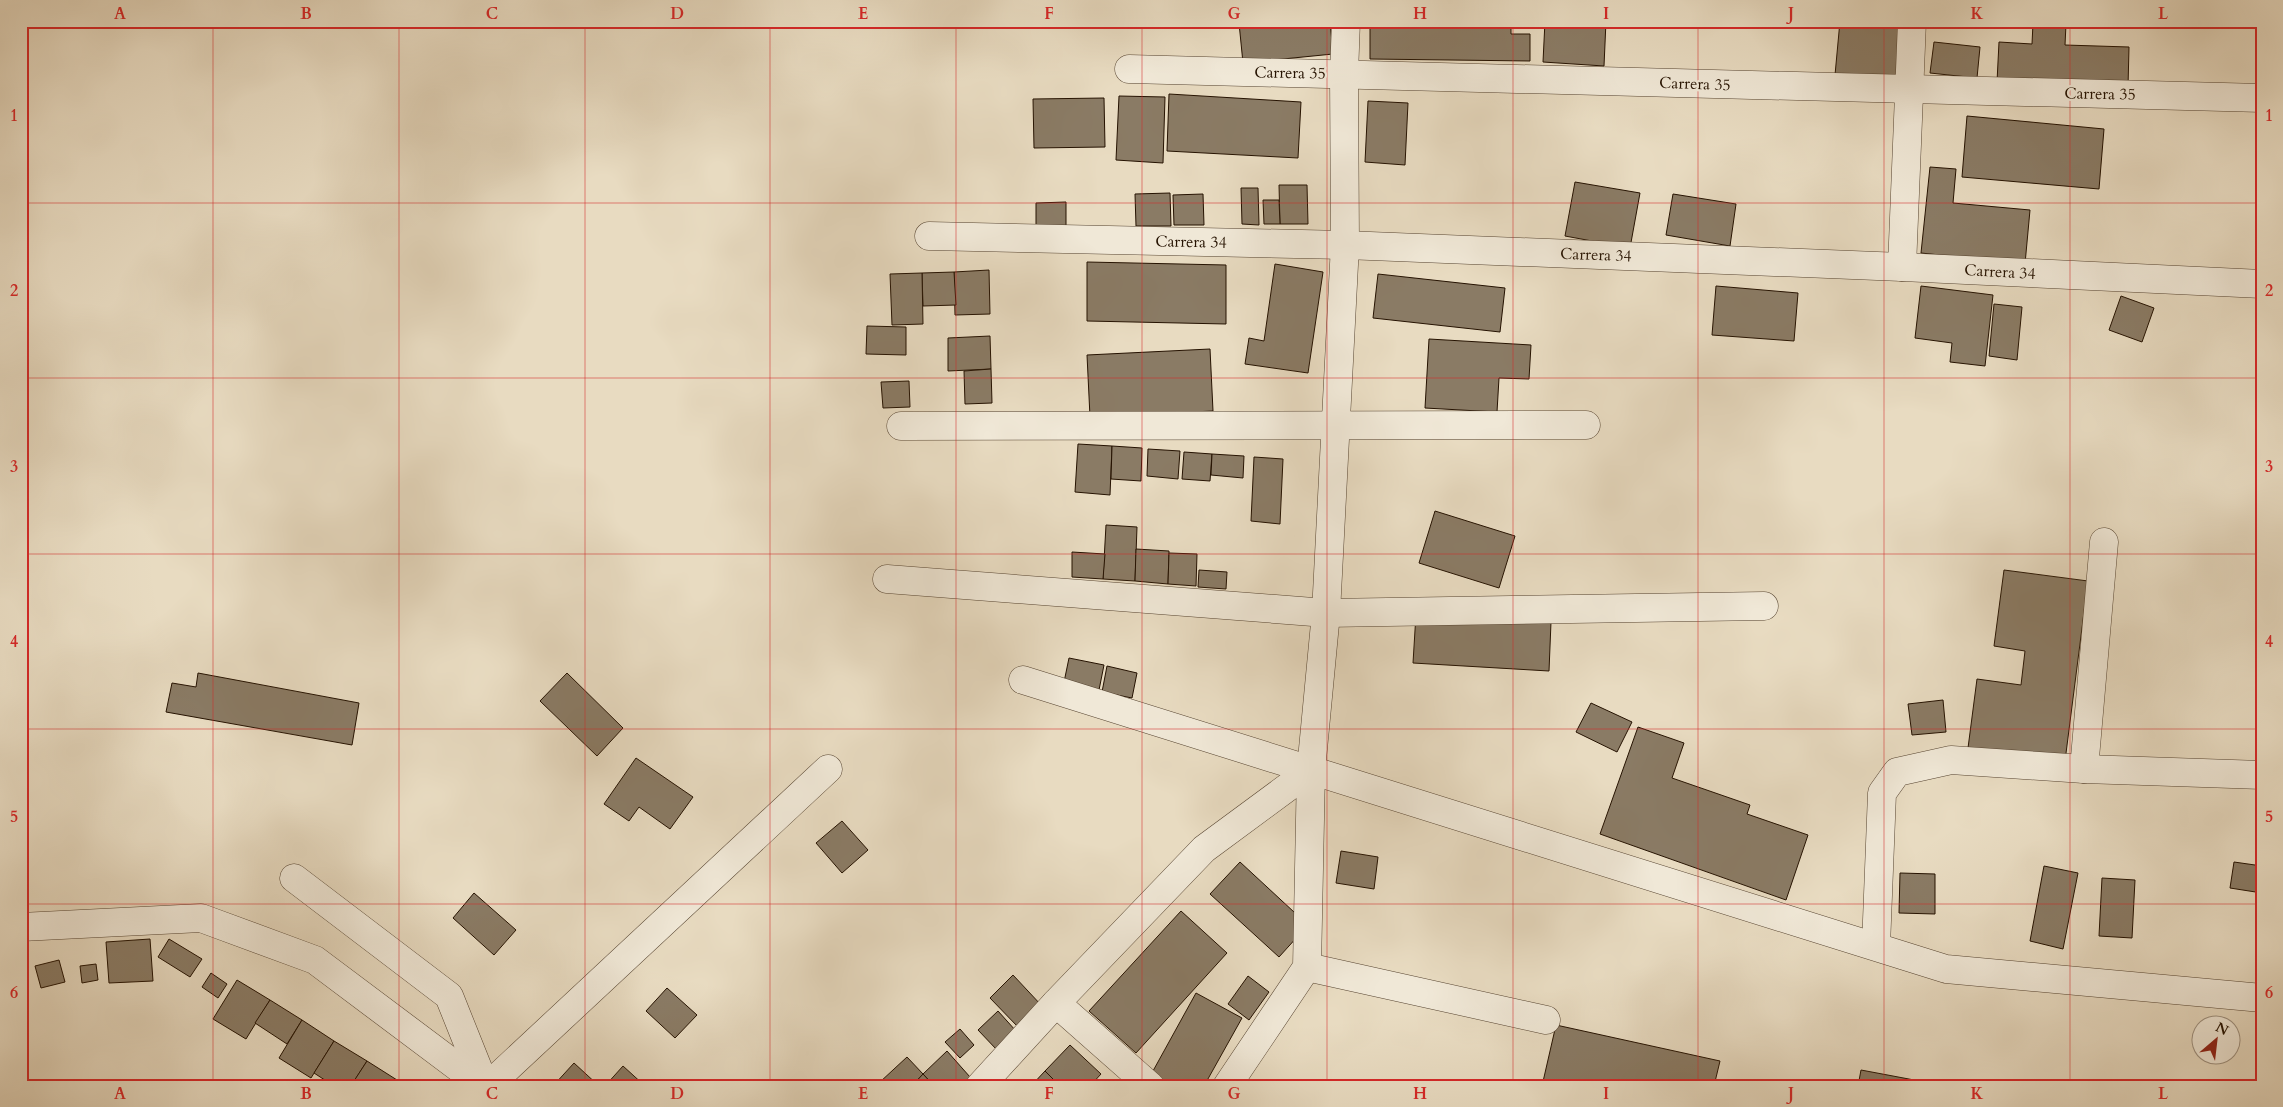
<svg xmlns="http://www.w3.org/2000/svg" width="2283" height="1107" viewBox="0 0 2283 1107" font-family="Cardo,serif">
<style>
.building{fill:#8a7b65;stroke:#251201}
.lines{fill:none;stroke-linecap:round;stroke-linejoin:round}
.minor-casing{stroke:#564431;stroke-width:29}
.minor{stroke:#f0e8d7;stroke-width:28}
.grid{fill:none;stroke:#d62828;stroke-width:1;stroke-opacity:0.55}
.labels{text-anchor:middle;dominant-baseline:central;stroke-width:4.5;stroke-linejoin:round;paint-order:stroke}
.street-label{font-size:16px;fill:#251201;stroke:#f0e8d7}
.neatline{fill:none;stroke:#d62828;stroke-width:2}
.grid-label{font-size:16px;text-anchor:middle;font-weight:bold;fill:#d62828}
</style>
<rect width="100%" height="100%" fill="#e8dbc1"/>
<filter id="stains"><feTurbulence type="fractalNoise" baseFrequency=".004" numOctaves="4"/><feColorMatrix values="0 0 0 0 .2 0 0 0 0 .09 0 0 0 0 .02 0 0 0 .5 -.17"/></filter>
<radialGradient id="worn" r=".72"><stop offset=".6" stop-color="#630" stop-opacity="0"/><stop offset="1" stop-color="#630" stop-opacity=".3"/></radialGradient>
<g class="building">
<polygon points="1258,21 1330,21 1333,54 1243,63 1239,23"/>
<polygon points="1370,21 1511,21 1511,34 1530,34 1530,61 1370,59"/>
<polygon points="1545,21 1606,21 1604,66 1543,62"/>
<polygon points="1840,21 1902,26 1899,80 1835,75"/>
<polygon points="2033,23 2066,24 2065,45 2129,47 2128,87 1997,82 1999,42 2032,44"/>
<polygon points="1934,42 1980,47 1977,78 1930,73"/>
<polygon points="1169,94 1301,102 1298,158 1167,151"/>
<polygon points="1119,96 1165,97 1163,163 1116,160"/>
<polygon points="1104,98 1105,147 1034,148 1033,99"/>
<polygon points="1368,101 1408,103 1405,165 1365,162"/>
<polygon points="1967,116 2104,129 2099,189 1962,177"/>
<polygon points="1930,167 1956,169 1953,203 2030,210 2025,264 1921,253"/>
<polygon points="1575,182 1640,193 1630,248 1565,236"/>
<polygon points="1279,185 1307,185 1308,224 1280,224"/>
<polygon points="1241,188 1258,188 1259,225 1242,224"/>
<polygon points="1170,193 1171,226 1136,226 1135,194"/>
<polygon points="1203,194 1204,225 1174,225 1173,195"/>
<polygon points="1673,194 1736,204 1730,246 1666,235"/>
<polygon points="1263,200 1279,200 1280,224 1264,224"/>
<polygon points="1066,202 1066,227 1036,227 1036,203"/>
<polygon points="1087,262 1226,265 1226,324 1087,321"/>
<polygon points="1275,264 1323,272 1308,373 1245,364 1249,338 1264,341"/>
<polygon points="989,270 990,314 955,315 954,272"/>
<polygon points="954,272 956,305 923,306 922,273"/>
<polygon points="922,273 923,324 892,325 890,274"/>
<polygon points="1378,274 1505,288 1500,332 1373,318"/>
<polygon points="1716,286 1798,293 1794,341 1712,335"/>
<polygon points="1921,286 1993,295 1985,366 1950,362 1952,343 1915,338"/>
<polygon points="2121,296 2154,308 2142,342 2109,330"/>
<polygon points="1994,304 2022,307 2017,360 1989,356"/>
<polygon points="867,326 906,327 906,355 866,354"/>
<polygon points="990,336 991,369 948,371 948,338"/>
<polygon points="1429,339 1531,345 1529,379 1499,378 1497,412 1425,408"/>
<polygon points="1210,349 1213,411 1090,417 1087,355"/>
<polygon points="991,369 992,403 965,404 964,371"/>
<polygon points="909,381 910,407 883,408 881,382"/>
<polygon points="1078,444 1112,446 1110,495 1075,492"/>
<polygon points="1112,446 1142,448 1141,481 1111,479"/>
<polygon points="1148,449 1180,451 1178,479 1147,476"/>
<polygon points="1184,452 1212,454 1210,481 1182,479"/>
<polygon points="1212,454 1244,456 1243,478 1211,475"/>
<polygon points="1254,457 1283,459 1280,524 1251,521"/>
<polygon points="1435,511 1515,536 1499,588 1419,563"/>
<polygon points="1106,525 1137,527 1135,581 1103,579"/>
<polygon points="1136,549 1169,551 1168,584 1135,581"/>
<polygon points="1072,552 1105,554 1103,579 1072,577"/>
<polygon points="1169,553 1197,554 1196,586 1168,584"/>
<polygon points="1199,570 1227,572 1226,589 1198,587"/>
<polygon points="2004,570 2088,581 2065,761 1968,748 1977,679 2021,685 2025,651 1994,646"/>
<polygon points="1416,614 1551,622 1549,671 1413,663"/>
<polygon points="1069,658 1104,665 1098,695 1063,687"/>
<polygon points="1107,666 1137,673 1132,698 1102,692"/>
<polygon points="198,673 359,703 352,745 166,712 172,683 196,687"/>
<polygon points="567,673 623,728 597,756 540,701"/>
<polygon points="1943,700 1946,732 1912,735 1908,704"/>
<polygon points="1591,703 1632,722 1617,752 1576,732"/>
<polygon points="1638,727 1684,743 1672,778 1750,805 1747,814 1808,835 1786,900 1600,834"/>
<polygon points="636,758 693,797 670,829 639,807 629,821 604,804"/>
<polygon points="842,821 868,850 842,873 816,843"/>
<polygon points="1341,851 1378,857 1374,889 1336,883"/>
<polygon points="1240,862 1308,925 1279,957 1210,894"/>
<polygon points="2234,862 2262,866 2262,893 2230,888"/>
<polygon points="2044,866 2078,873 2063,949 2030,941"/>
<polygon points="1900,873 1935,874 1935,914 1899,913"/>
<polygon points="2102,878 2135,880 2132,938 2099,936"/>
<polygon points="474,893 516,930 494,955 453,918"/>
<polygon points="1181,911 1227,953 1136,1053 1089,1011"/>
<polygon points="150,939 153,981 109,983 106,942"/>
<polygon points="169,939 202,959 190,977 158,957"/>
<polygon points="59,960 65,982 41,988 35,966"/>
<polygon points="96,964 98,980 82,983 80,966"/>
<polygon points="211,973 227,984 218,998 202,987"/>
<polygon points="1013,975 1042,1006 1019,1028 990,998"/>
<polygon points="1248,976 1269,992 1249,1020 1228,1004"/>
<polygon points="237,980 270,1000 246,1039 213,1019"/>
<polygon points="667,988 697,1015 675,1038 646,1011"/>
<polygon points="1196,993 1242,1018 1204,1086 1158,1086 1148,1080"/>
<polygon points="270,1000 302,1020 287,1044 255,1023"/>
<polygon points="998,1011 1016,1031 997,1050 978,1030"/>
<polygon points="302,1020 334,1041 311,1078 279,1058"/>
<polygon points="1556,1025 1720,1061 1714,1086 1542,1086"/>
<polygon points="960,1029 974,1045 960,1058 945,1042"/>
<polygon points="334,1041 367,1061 351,1086 334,1086 314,1073"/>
<polygon points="1070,1045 1101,1074 1090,1086 1060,1086 1045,1071"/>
<polygon points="947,1051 970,1077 961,1086 934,1086 923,1074"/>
<polygon points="907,1057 923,1074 912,1086 883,1086 880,1082"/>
<polygon points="367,1061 397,1080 393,1086 355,1086 352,1084"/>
<polygon points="574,1063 599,1086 553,1086"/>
<polygon points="623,1066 645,1086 605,1086"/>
<polygon points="1861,1070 1946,1086 1858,1086"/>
<polygon points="1045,1071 1060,1086 1031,1086"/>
<polygon points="923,1074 934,1086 912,1086"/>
</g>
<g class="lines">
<g class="minor-casing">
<g id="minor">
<polyline points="1129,69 2262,98"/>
<polyline points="929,236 1345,245 1902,267 2262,284"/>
<polyline points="1902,267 1912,21"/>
<polyline points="901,426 1586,425"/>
<polyline points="887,579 1326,613 1764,606"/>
<polyline points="1023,680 1946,969 2262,998"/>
<polyline points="2084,769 2104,542"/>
<polyline points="294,878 449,996 485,1086"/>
<polyline points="21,927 201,918 315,960 483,1086"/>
<polyline points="1876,946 1882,793 1897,772 1951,760 2084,769 2262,775"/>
<polyline points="1307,967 1546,1020"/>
<polyline points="1056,1003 1150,1086"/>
<polyline points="488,1086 828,769"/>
<polyline points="980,1086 1056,1003 1204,849 1311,770"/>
<polyline points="1227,1086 1307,967 1311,770 1326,613 1345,245 1344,74 1346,21"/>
</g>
</g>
<use href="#minor" class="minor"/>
</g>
<path class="grid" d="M 213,21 L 213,1086M 399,21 L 399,1086M 585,21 L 585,1086M 770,21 L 770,1086M 956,21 L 956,1086M 1142,21 L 1142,1086M 1327,21 L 1327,1086M 1513,21 L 1513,1086M 1698,21 L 1698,1086M 1884,21 L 1884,1086M 2070,21 L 2070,1086M 21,203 L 2262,203M 21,378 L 2262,378M 21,554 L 2262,554M 21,729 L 2262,729M 21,904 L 2262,904"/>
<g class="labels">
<g class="street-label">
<text transform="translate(1290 73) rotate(1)">Carrera 35</text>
<text transform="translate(1695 84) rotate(2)">Carrera 35</text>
<text transform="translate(2100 94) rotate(1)">Carrera 35</text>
<text transform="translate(1191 242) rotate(1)">Carrera 34</text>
<text transform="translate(1596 255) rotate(2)">Carrera 34</text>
<text transform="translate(2000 272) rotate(3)">Carrera 34</text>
</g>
</g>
<rect width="2283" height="1107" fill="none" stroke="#e8dbc1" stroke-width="55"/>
<g transform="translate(2216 1040) rotate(28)"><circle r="24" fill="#f0e8d7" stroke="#9f9281"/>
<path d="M0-4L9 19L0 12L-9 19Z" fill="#8f2418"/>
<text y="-8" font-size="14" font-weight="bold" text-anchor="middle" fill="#251201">N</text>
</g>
<rect x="28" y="28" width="2228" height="1052" class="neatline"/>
<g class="grid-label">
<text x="120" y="19">A</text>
<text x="306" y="19">B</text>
<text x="492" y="19">C</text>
<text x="677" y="19">D</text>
<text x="863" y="19">E</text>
<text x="1049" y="19">F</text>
<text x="1234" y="19">G</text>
<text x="1420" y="19">H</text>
<text x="1606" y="19">I</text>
<text x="1791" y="19">J</text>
<text x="1977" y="19">K</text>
<text x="2163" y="19">L</text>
<text x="14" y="121">1</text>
<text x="2269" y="121">1</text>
<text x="14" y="296">2</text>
<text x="2269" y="296">2</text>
<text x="14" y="472">3</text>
<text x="2269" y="472">3</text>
<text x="14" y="647">4</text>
<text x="2269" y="647">4</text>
<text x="14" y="822">5</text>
<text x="2269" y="822">5</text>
<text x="14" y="998">6</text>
<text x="2269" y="998">6</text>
<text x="120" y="1099">A</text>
<text x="306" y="1099">B</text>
<text x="492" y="1099">C</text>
<text x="677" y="1099">D</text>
<text x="863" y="1099">E</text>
<text x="1049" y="1099">F</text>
<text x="1234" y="1099">G</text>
<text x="1420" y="1099">H</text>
<text x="1606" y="1099">I</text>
<text x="1791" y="1099">J</text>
<text x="1977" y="1099">K</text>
<text x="2163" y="1099">L</text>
</g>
<rect width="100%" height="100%" filter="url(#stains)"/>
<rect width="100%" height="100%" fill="url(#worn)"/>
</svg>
